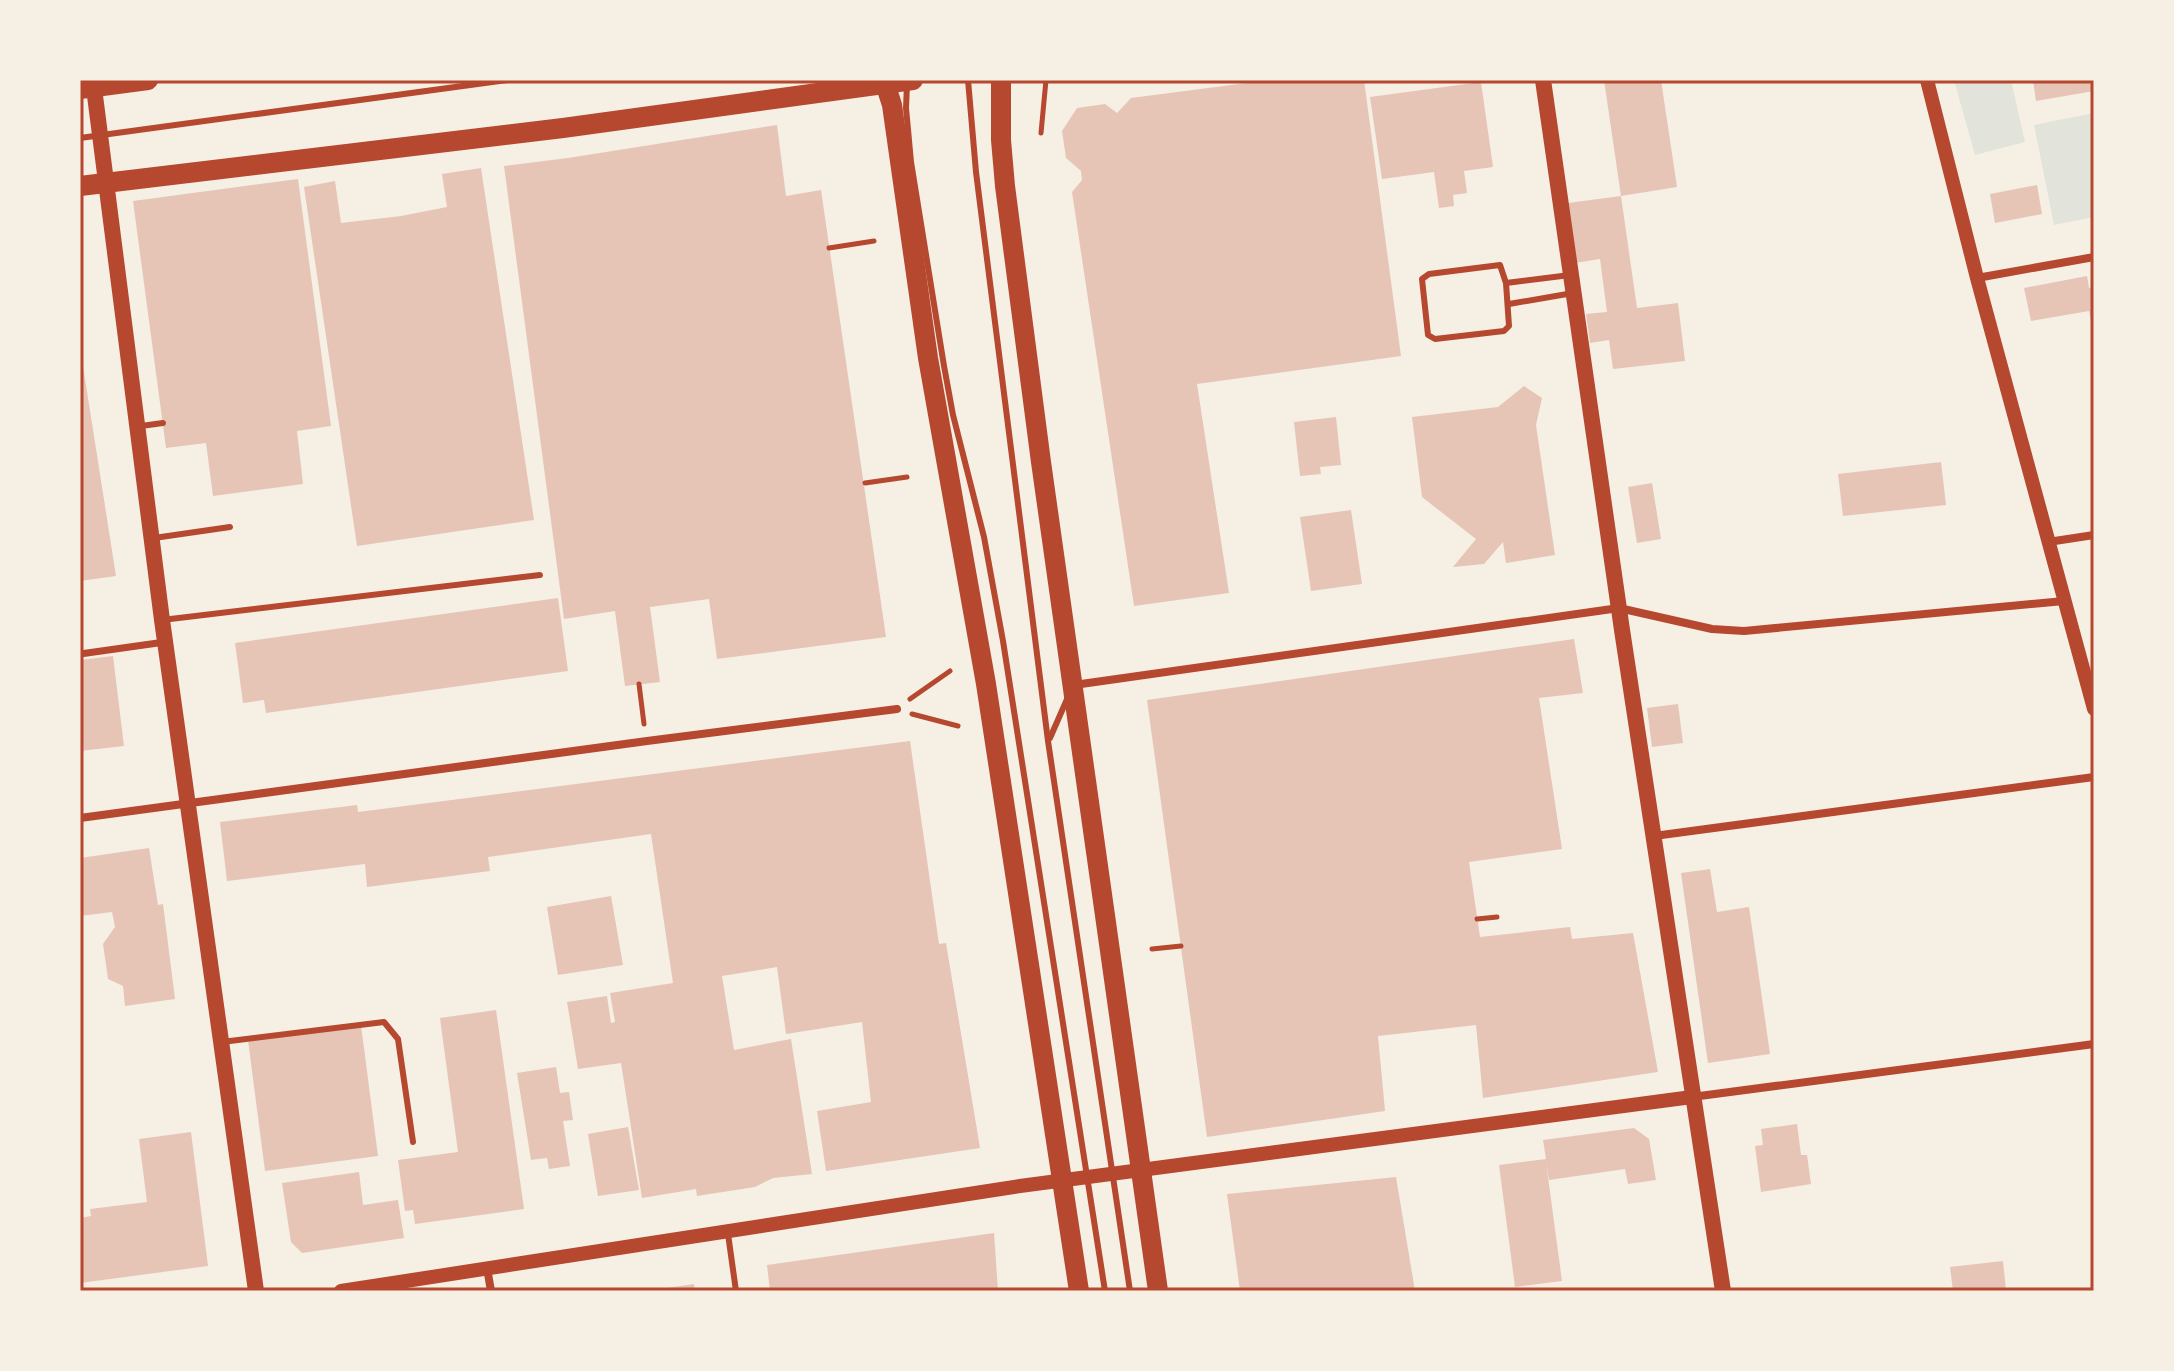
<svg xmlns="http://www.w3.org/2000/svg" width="2174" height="1371" viewBox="0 0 2174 1371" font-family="'Roboto Condensed',sans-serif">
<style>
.green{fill:#e2e4dc}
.building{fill:#e6c5b7}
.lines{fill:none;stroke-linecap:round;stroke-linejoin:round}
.path{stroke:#b5482f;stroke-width:5}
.service{stroke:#b5482f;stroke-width:6}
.pedestrian{stroke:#b5482f;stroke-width:7}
.minor{stroke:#b5482f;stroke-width:8}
.tertiary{stroke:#b5482f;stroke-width:14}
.secondary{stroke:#b5482f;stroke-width:16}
.primary{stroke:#b5482f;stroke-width:20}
.neatline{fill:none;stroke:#b5482f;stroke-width:3}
</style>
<rect width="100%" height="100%" fill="#f6efe4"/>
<g class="green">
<polygon points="1954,80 2011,80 2025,142 1975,155"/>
<polygon points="2094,113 2094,217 2054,225 2034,125"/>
</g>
<g class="building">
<polygon points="1270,80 1364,80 1401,356 1197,384 1229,593 1134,606 1072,192 1082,180 1081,171 1066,158 1062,131 1077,108 1105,104 1117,113 1131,98"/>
<polygon points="1604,80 1661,80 1677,187 1621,196"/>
<polygon points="2033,80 2094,80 2094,91 2036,101"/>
<polygon points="1481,82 1493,167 1464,171 1467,193 1453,195 1454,206 1439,208 1434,172 1382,179 1370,97"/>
<polygon points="777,125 786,196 821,190 886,637 717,659 709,599 650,607 660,682 625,686 615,611 564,619 504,166 568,158"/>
<polygon points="481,168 534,520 357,546 304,187 335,181 341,223 401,216 447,207 442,174"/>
<polygon points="298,179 331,426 297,431 303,484 213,496 206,443 166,448 133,201"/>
<polygon points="2037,185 2042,214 1995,223 1990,194"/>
<polygon points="1621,196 1637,308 1678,303 1685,361 1613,369 1609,340 1590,343 1586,314 1607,312 1600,259 1575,263 1568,203"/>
<polygon points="2087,276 2089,288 2094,287 2094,321 2091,322 2089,311 2031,321 2024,288"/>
<polygon points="80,347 116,576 80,581"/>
<polygon points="1524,386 1542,398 1536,425 1555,555 1506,563 1503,542 1484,564 1453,567 1476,539 1422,497 1412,417 1498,407"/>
<polygon points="1336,417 1341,465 1320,467 1321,474 1300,476 1294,422"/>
<polygon points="1941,462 1946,505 1843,516 1838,474"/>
<polygon points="1652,483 1661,539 1637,543 1628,487"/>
<polygon points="1351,510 1362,584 1311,591 1300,517"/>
<polygon points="558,598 568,671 266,713 264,700 243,703 235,643"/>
<polygon points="1574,639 1583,693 1539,698 1562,849 1469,862 1480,937 1570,927 1572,939 1633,933 1658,1072 1483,1098 1476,1025 1378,1036 1385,1111 1207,1137 1147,700"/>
<polygon points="113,656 124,746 80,751 80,660"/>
<polygon points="1678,704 1683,743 1652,747 1647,708"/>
<polygon points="910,741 939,944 946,943 980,1148 826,1171 817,1111 871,1102 862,1022 786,1034 777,967 722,976 734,1050 791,1039 812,1174 773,1178 755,1187 697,1196 696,1189 642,1198 621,1063 578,1069 567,1002 607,996 611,1023 615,1022 610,993 673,983 651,834 488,857 490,871 367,887 365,864 227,881 220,822 357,805 358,812"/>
<polygon points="149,848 158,905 163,904 175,999 125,1006 123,986 108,979 103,944 115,927 112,912 80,916 80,858"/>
<polygon points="1710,869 1717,912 1749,907 1770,1054 1708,1063 1681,873"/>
<polygon points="611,896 623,965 558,975 547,907"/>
<polygon points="496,1010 524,1209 415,1224 413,1210 405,1211 398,1160 458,1152 440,1018"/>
<polygon points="361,1025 378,1156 265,1171 248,1040"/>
<polygon points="556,1067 560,1093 569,1092 573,1120 563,1121 570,1166 549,1169 547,1158 531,1160 517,1073"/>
<polygon points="1797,1124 1801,1155 1807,1155 1811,1184 1761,1192 1755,1146 1763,1145 1761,1129"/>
<polygon points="628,1127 639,1190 598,1196 588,1134"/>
<polygon points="1634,1128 1649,1139 1656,1180 1628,1184 1625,1169 1549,1180 1546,1162 1562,1281 1515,1287 1499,1165 1546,1159 1543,1140"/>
<polygon points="191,1132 208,1266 80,1283 80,1218 91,1216 90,1209 147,1202 139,1139"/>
<polygon points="359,1172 363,1205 398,1200 404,1238 302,1253 291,1242 282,1183"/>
<polygon points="1396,1177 1415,1291 1240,1291 1227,1194"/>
<polygon points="994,1233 998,1291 770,1291 767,1265"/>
<polygon points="2003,1261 2006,1291 1953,1291 1950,1267"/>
<polygon points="694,1284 695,1291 660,1291 660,1289"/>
</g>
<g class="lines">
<g class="path">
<polyline points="1041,133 1046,80"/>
<polyline points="829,248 874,241"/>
<polyline points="865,483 907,477"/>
<polyline points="639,684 644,724"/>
<polyline points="910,699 950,671"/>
<polyline points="912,714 958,726"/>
<polyline points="1477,919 1497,917"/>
<polyline points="1152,949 1181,946"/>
</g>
<g class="service">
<polyline points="968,80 976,172 1048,741 1130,1291"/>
<polyline points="907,84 906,108 911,162 944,366 953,415 984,537 1003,641 1105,1291"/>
<polyline points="80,138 507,80"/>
<polygon points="1500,265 1506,283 1509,326 1504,331 1435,339 1428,335 1422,279 1429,274"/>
<polyline points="1506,283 1570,275"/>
<polyline points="1509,304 1573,293"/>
<polyline points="141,426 163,423"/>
<polyline points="154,538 230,527"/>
<polyline points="162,620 540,575"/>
<polyline points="1050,738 1068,697"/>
<polyline points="222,1042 384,1022 398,1039 413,1142"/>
<polyline points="728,1234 736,1291"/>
</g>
<polyline class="pedestrian" points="80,654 165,642"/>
<g class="minor">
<polyline points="1977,278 2094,257"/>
<polyline points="2048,542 2094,535"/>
<polyline points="1074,685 1619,608 1712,629 1744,631 2064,601"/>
<polyline points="80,818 647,741 897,709"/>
<polyline points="1654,836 2094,777"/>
<polyline points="1692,1097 2094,1044"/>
<polyline points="487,1268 491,1291"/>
</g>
<g class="tertiary">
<polyline points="1927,80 1977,278 2094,709"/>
<polyline points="341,1291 1020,1186 1692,1097"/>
</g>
<g class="secondary">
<polyline points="93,80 162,620 256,1291"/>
<polyline points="1543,80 1622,630 1723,1291"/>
</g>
<g class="primary">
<polyline points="884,80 892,105 928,358 986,684 1079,1291"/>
<polyline points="1001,80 1001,140 1005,186 1041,462 1158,1291"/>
<polyline points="80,89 148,80"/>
<polyline points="80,186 563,128 913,80"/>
</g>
</g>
<rect width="2174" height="1371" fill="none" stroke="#f6efe4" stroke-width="164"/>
<rect x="82" y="82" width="2010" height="1207" class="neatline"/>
</svg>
